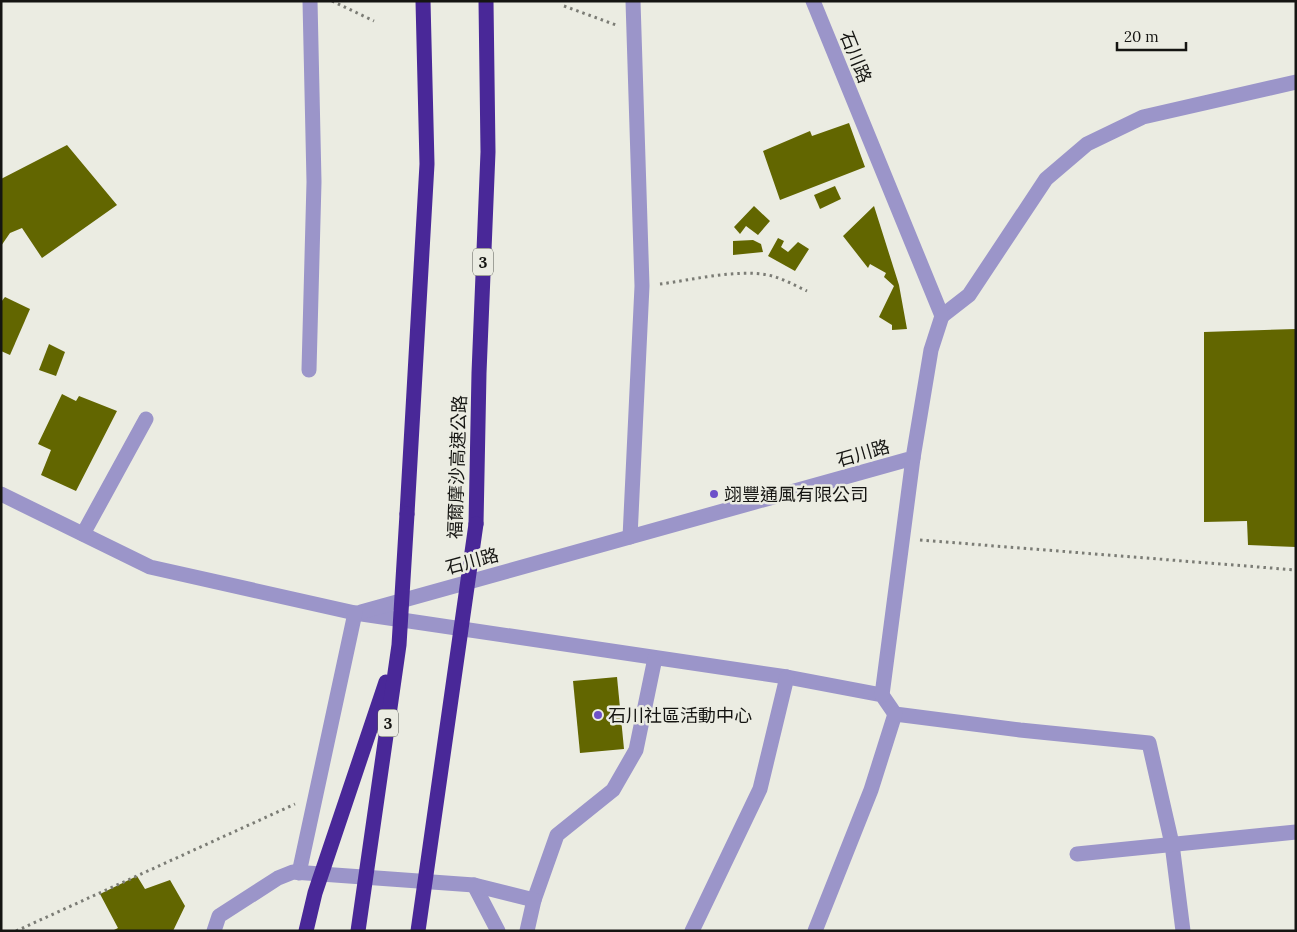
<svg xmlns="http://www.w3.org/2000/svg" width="1297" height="932" viewBox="0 0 1297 932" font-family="Lora,'Noto Sans TC',serif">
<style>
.building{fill:#626600}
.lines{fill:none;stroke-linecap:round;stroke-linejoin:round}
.path{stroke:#7b7c75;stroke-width:3;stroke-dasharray:2.5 4;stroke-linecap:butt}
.minor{stroke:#9b95c9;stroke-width:15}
.highway{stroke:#492898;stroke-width:15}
.highway-bridge{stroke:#492898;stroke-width:15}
.poi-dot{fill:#6d50c9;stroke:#ebece2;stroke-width:2}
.labels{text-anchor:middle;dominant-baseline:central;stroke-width:5;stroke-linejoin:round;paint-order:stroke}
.shield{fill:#ebece2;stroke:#555650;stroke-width:1}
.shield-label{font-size:16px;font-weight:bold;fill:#151512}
.street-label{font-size:18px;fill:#151512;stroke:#ebece2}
.poi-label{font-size:18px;fill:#151512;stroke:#ebece2;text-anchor:start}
</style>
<rect width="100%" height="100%" fill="#ebece2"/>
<g class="building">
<polygon points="849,123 865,167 780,200 763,151 810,131 812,136"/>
<polygon points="67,145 117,205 42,258 22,228 10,233 1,246 1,179"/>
<polygon points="835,186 841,199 820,209 814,195"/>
<polygon points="754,206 770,221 758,235 746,226 740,234 734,227"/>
<polygon points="874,206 899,285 907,329 892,330 892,325 879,317 894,286 884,277 886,273 870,264 868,268 843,236"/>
<polygon points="778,238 784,241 781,247 788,252 798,242 809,249 795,271 768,256"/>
<polygon points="753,240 761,244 763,252 733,255 733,241"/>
<polygon points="5,297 30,309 10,355 1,351 1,302"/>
<polygon points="1296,329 1296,547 1248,545 1247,521 1204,522 1204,332"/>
<polygon points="49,344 65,352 56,376 39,370"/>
<polygon points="62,394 76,401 79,396 117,411 76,491 41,475 51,450 38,444"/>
<polygon points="617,677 624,749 580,753 573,681"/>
<polygon points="137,876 145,889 170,880 185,906 173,931 112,931 118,928 100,894"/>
</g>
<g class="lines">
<g class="path">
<polyline points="332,1 374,21"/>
<polyline points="564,6 616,25"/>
<path d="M 660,284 C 692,280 736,269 768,275 C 782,278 794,285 807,291"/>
<polyline points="920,540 1296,570"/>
<polyline points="16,931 295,804"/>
</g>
<g class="minor">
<polyline points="942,316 969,295 1046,179 1087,144 1143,117 1296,82"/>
<polyline points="309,370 314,182 310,1"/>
<polyline points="1,494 150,567 355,613 787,677 882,695 895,714 1020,730 1149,743 1172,844 1183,931"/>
<polyline points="83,534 146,419"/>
<polyline points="630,537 642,286 633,1"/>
<polyline points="361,612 913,458 931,350 942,316 813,1"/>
<polyline points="882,695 913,458"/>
<polyline points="1077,854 1296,832"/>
<polyline points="299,873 355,613"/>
<polyline points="474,885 498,931"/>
<polyline points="534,900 557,835 613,790 636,750 655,658"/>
<polyline points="214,931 219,916 278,878 293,872 474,885 534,900 527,931"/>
<polyline points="692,931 760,789 787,677"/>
<polyline points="815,931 871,790 895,714"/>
</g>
<g class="highway">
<polyline points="407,514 427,164 423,1"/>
<polyline points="476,524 479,373 488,152 486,1"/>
</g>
<g class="highway-bridge">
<polyline points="306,931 315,893 386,682"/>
<polyline points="358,931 399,645 407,514"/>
<polyline points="418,931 476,524"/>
</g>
</g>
<g class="poi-dot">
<circle cx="714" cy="494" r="5"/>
<circle cx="598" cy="715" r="5"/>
</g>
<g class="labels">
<g class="shield">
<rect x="473" y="248.5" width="20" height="27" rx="4"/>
<rect x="378" y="709.5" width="20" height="27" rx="4"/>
</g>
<g class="shield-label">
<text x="483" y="262">3</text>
<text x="388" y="723">3</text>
</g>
<g class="street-label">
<text transform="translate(856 57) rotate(68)">石川路</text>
<text transform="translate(863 453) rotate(-16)">石川路</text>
<text transform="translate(457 467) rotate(-88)">福爾摩沙高速公路</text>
<text transform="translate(472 561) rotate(-15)">石川路</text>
</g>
<g class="poi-label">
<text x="724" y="494">翊豐通風有限公司</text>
<text x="608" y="715">石川社區活動中心</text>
</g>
</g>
<rect width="1297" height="932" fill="none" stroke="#151512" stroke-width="5"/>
<path d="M1117 42v8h69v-8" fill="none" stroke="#151512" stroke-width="2.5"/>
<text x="1124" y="42" font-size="15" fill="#151512" stroke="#ebece2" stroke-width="4" paint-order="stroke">20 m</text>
</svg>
